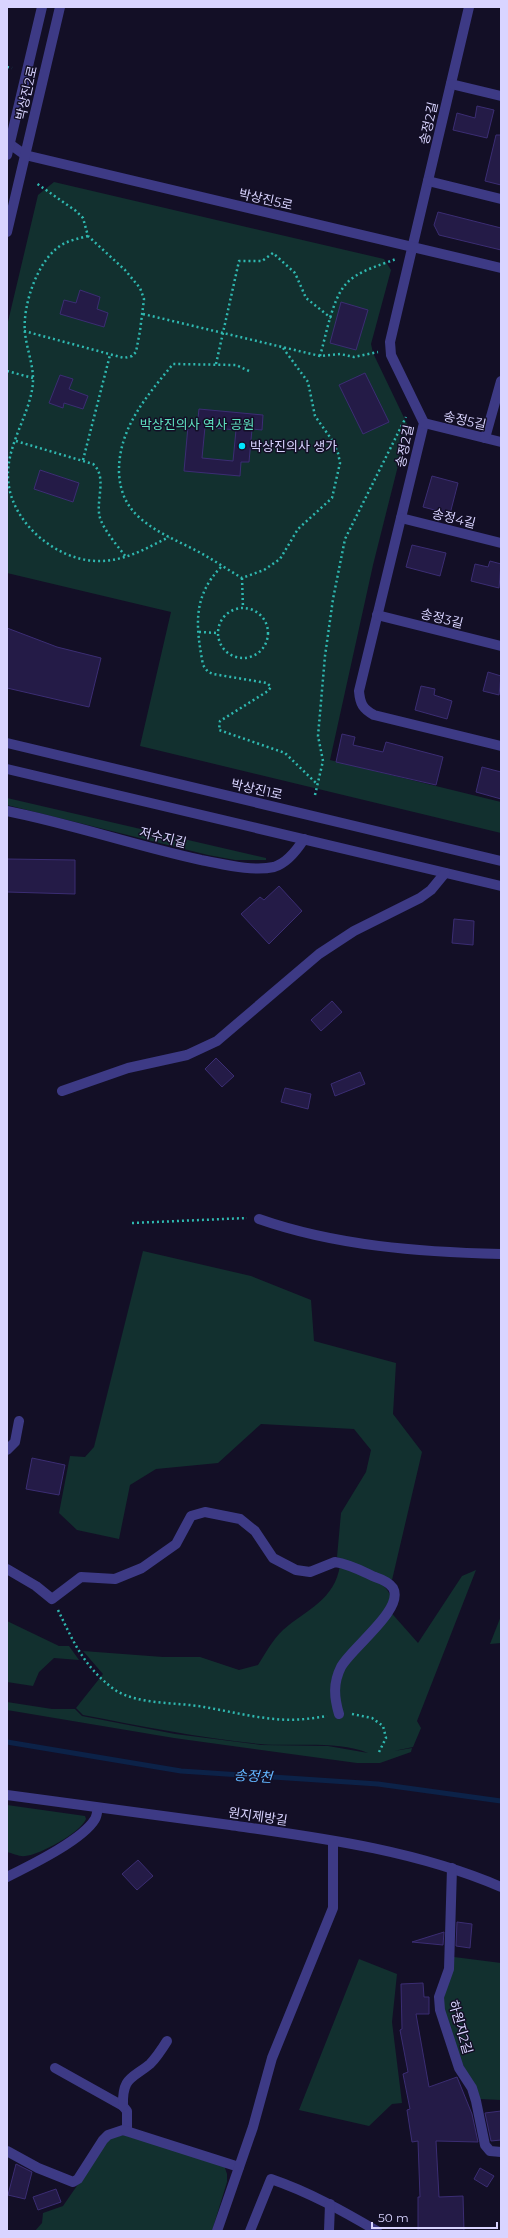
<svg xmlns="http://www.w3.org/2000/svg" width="508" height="2238" viewBox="0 0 508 2238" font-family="Montserrat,'Noto Sans KR',sans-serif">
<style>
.green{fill:#12302f}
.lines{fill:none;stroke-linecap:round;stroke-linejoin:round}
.stream{stroke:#0c2248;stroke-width:5}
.building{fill:#241b47;stroke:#3b2d73;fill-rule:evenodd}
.path{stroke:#2fb8b0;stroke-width:2.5;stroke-dasharray:2 3;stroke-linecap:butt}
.minor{stroke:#3d3a85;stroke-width:10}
.poi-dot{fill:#00e5ff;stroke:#130f26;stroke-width:1.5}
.labels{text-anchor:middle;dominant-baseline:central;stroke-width:3;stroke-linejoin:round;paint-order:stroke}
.street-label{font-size:13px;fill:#d9d4ff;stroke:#130f26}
.park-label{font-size:13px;fill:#5fe0c0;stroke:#130f26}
.poi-label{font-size:13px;fill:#d9d4ff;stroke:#130f26;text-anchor:start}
.water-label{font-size:14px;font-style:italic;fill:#62b6ff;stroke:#130f26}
</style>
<rect width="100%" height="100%" fill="#130f26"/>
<g class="green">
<polygon points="54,182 384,259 391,270 371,344 373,353 408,426 373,565 330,760 501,802 501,833 140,746 171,612 7,573 7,326 38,195"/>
<polygon points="7,798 266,858 266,860 235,860 208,855 7,805"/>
<polygon points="143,1251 251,1276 311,1300 314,1341 396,1363 393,1414 422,1452 392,1580 337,1557 341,1513 366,1472 371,1450 354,1429 261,1424 218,1463 156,1469 130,1485 119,1539 77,1530 59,1513 70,1456 85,1457 94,1447"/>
<path d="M 340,1565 C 355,1572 387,1579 391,1598 L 387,1608 L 418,1643 L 462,1576 L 476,1570 L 417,1721 L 421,1728 L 413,1747 L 394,1751 L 412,1748 L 411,1752 L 380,1763 L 357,1763 L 174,1738 L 7,1710 L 7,1702 L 52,1709 L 75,1709 L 82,1716 L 175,1734 L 261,1745 L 328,1746 L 368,1753 C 338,1740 293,1747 260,1744 C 200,1738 141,1726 83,1715 L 76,1708 L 103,1674 L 83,1651 L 163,1657 L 200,1657 L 239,1670 L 258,1665 C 265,1654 273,1639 283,1630 C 307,1609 335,1600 340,1565 Z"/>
<polygon points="501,1616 501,1643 490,1644"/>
<polygon points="7,1621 59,1646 69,1646 79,1660 54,1658 39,1672 33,1686 7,1682"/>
<path d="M 7,1805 L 85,1816 L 86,1819 C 81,1832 40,1855 25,1856 C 20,1857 12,1853 7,1852 Z"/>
<polygon points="454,1957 501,1963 501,2100 480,2099 461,2061 442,2005"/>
<polygon points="359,1959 397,1974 392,2022 402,2103 392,2104 369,2126 299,2110"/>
<polygon points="124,2135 224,2165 227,2174 227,2182 212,2231 35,2231 42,2223 43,2213 63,2206 110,2138"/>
</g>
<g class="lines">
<polyline class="stream" points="7,1742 181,1771 378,1784 501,1801"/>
</g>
<g class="building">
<polygon points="477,106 494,110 487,138 453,130 457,113 475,118"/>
<polygon points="496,135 501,135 501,185 485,181"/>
<polygon points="438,212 501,228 501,250 439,235 434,225"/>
<polygon points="80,290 100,297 97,309 108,313 104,327 60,314 64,300 76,303"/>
<polygon points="341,302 368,310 356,350 330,343"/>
<polygon points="365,373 389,422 363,434 339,385"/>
<polygon points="60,375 73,379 69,389 88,396 83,409 64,403 63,408 49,403"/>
<path d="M 199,409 L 263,415 L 262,430 L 252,429 L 249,462 L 241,462 L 240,476 L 184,471 L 188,426 L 197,427 ZM 205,427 L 236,430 L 233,461 L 202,458 Z"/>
<polygon points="40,470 79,483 73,502 34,489"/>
<polygon points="432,476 458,483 450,514 423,507"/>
<polygon points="412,545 446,553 440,576 406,567"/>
<polygon points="490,561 501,564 499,588 471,581 475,564 488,567"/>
<polygon points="7,628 57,647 101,658 89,707 7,688"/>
<polygon points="488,672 501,676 499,695 483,691"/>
<polygon points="421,686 435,689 434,695 452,701 447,719 415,710"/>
<polygon points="342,734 355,737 353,745 383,752 386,742 443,757 436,785 336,762"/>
<polygon points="482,767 501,772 501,799 476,792"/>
<polygon points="7,859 75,860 75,894 7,892"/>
<polygon points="279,886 302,911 269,944 241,914 260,897 264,900"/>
<polygon points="454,919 474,921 473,945 452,943"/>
<polygon points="332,1001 342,1012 321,1031 311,1020"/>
<polygon points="216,1058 234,1076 222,1087 205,1069"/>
<polygon points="360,1072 365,1084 335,1096 331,1084"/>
<polygon points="285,1088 311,1094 308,1109 281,1102"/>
<polygon points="32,1458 65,1465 59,1495 26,1489"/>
<polygon points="138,1860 153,1876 137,1890 122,1874"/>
<polygon points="457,1922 472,1924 470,1948 456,1946"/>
<polygon points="444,1932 443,1945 412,1942"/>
<polygon points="423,1983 424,1997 429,1997 429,2014 416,2014 429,2087 457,2077 472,2114 478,2142 436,2141 439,2197 463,2196 464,2231 418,2231 418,2197 420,2197 418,2141 412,2142 407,2110 410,2109 403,2074 408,2072 400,2030 402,2029 401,1984"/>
<polygon points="501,2111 501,2140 491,2141 485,2113"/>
<polygon points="16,2164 32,2172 25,2199 8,2195"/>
<polygon points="480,2168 494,2176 487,2187 474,2179"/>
<polygon points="56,2189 61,2202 38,2210 33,2197"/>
</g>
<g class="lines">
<g class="path">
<polyline points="7,67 12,68"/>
<path d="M 88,236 C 80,238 72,240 65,243 C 38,256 22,306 25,333 C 27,352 36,370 32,390 C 27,418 8,445 8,474 C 7,520 56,562 100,561 C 125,561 147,548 169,537"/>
<polyline points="143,314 320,356 340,354 354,357 378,352"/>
<polyline points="24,331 124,358 132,356 136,352 140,331 144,299 140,288 125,270 88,236 83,218 76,211 36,183"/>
<path d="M 320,356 C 326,336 332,299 346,284 C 357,271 381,265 396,259"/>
<polyline points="216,364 239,261 262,261 273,253 295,273 306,298 331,318"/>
<polyline points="7,371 33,378"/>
<path d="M 249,371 L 236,365 L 173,364 C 146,397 118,429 119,473 C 120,491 126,506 140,518 C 159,535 184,543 206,556 C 218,563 230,571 242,578 L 264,570 L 280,559 L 298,529 L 332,498 L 340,463 L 338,453 L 332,440 L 315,416 L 308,382 L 283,348"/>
<path d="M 16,441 L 93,464 C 108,477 95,501 100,518 C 105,532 117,545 126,557"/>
<polyline points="83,460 110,355"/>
<path d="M 221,567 C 192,597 196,627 203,665 L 208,672 L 213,674 L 267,683 L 271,687 L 268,691 L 220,721 L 219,730 L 285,753 L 317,784"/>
<polyline points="242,578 243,608"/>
<circle cx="243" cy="633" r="25"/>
<polyline points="199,632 218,633"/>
<polyline points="315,795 323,761 318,736 325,656 333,599 345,539 406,417"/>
<polyline points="132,1223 247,1218"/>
<path d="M 58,1610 C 74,1643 84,1667 115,1690 C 138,1705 178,1702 204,1707 C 228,1711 251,1717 275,1719 C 292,1721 310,1719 327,1716"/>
<polyline points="352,1714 372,1718 383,1726 386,1738 378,1754"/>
</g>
<g class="minor">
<path d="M 469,7 L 390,342 L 391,355 L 424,423 L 359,691 C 360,704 363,709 374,715 L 501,746"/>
<polyline points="451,84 501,96"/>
<polyline points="7,142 25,155 501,268"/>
<polyline points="7,155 42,7"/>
<polyline points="428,181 501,199"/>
<polyline points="7,232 60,7"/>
<polyline points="424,423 501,442"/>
<polyline points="485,438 501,381"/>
<polyline points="401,518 501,543"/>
<polyline points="377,615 501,646"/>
<polyline points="7,743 501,861"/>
<polyline points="7,769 501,886"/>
<path d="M 7,811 C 72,824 136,846 201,860 C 223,864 252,872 274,867 C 287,863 297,850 304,839"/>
<polyline points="62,1091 128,1068 187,1055 217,1041 319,954 354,931 420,898 431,890 445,873"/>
<path d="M 259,1219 C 336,1246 420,1252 501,1254"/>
<polyline points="7,1450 15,1442 19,1421"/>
<path d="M 7,1569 L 36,1586 L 52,1599 L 81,1577 L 115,1579 L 142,1568 L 176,1544 L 191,1516 L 205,1512 L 240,1519 L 255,1531 L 273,1558 L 296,1570 L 310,1572 L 335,1562 C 349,1564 362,1571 375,1577 C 381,1579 389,1582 393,1588 C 405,1609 351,1648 341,1667 C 333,1683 334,1697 339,1714"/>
<path d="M 7,1795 C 81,1805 155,1815 230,1825 C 321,1838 415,1850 501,1887"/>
<polyline points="452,1868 449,1969 439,1997 440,2010 459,2068 472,2088 476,2101 485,2145 490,2151 501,2152"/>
<path d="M 7,1877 C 29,1866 83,1840 95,1819 C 97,1816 97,1811 98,1808"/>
<polyline points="55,2068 123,2106 127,2111 127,2131"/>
<path d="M 123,2106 C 122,2077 132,2079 150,2064 C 157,2057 162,2049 167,2041"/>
<polyline points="7,2151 38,2168 73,2182 78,2179 103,2140 108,2135 123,2130 239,2167"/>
<polyline points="217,2231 253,2127 272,2058 333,1908 333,1841"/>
<path d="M 250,2231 L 271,2179 C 309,2192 343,2211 377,2231"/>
<polyline points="329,2231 330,2204"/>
</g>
</g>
<circle class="poi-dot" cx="242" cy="446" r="4"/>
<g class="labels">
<g class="street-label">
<text transform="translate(26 93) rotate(-77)">박상진2로</text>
<text transform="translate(428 123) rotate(-77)">송정2길</text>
<text transform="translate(266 199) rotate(13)">박상진5로</text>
<text transform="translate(465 420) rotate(13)">송정5길</text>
<text transform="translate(404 446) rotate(-78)">송정2길</text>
<text transform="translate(454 518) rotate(14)">송정4길</text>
<text transform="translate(442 618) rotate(14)">송정3길</text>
<text transform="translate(257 789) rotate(13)">박상진1로</text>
<text transform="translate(163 837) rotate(14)">저수지길</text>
<text transform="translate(258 1816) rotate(8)">원지제방길</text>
<text transform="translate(461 2027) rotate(74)">하원지2길</text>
</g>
<g class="park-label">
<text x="197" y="424">박상진의사 역사 공원</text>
</g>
<g class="poi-label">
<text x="250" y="446">박상진의사 생가</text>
</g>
<g class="water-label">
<text transform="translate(253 1776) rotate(4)">송정천</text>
</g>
</g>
<rect width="508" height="2238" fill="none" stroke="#d9d4ff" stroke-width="16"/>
<path d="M372 2222v6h125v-6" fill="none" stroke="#d9d4ff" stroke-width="2"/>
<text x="378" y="2222" font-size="12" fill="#d9d4ff" stroke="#130f26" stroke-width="3" paint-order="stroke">50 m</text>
</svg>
